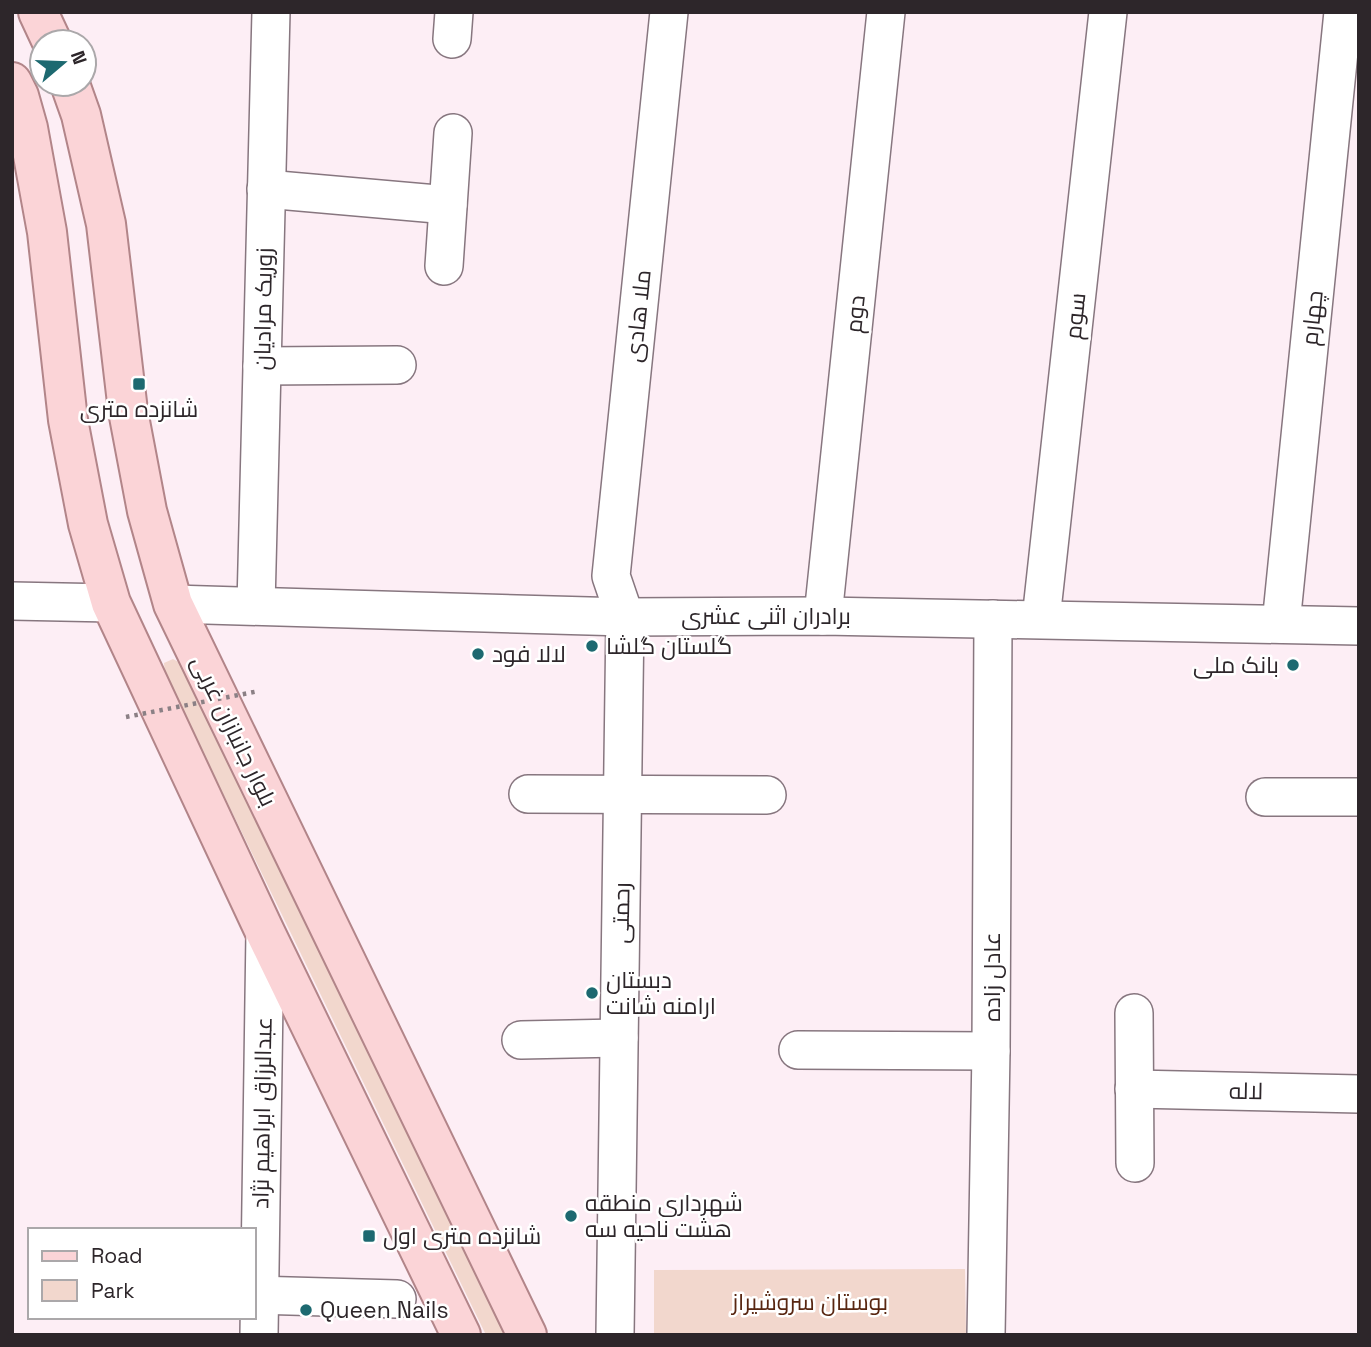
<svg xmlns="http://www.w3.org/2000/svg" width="1371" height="1347" viewBox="0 0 1371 1347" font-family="'Space Grotesk',Cairo,sans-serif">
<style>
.green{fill:#f2d7cd}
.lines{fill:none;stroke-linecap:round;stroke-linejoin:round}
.minor-casing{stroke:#87767f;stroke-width:40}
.major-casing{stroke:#b28589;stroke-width:42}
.minor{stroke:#fff;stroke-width:37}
.major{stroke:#fbd4d7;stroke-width:38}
.path-bridge{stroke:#8b8085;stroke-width:4.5;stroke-dasharray:3.5 5;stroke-linecap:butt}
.poi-dot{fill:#1d6970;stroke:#fff;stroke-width:2.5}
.labels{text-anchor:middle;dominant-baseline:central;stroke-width:5;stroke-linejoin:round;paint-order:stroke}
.street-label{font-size:23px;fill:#2d262a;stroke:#fff}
.poi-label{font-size:23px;fill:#2d262a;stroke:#fff;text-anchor:start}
.park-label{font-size:23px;fill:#582611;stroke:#fff}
</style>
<rect width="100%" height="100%" fill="#fdeef5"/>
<g class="green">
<polygon points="173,659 182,664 509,1335 486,1335 165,674 164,663"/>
<polygon points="965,1269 966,1335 654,1335 654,1270"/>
</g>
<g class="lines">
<g class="minor-casing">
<g id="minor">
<polyline points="452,39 454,12"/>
<polyline points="266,189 448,205"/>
<polyline points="444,266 453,133"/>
<polyline points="262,366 397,365"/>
<polyline points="12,601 111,603"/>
<polyline points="173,604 625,617 823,616 1359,626"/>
<polyline points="256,605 271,12"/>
<polyline points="823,616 886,12"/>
<polyline points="1041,619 1108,12"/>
<polyline points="1281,624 1343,12"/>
<polyline points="528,794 767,795"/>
<polyline points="1265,797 1359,797"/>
<polyline points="1134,1013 1135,1163"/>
<polyline points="521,1040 619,1038"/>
<polyline points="798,1050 991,1051"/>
<polyline points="1134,1089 1359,1094"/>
<polyline points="254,1295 397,1299"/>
<polyline points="259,1335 265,932"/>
<polyline points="615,1335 625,617 611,576 669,12"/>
<polyline points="986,1335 991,1051 993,619"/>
</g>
</g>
<g class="major-casing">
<g id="major">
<polyline points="38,12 52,42"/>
<polyline points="12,82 19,96 28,128 47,232 68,420 88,524 111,603 265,932 461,1335"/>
<polyline points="70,84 81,115 106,224 128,411 147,511 173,604 527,1335"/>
</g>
</g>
<use href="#minor" class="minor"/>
<use href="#major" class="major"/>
<polyline class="path-bridge" points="126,717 259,691"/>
</g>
<g class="poi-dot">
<rect x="132" y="377" width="14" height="14" rx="3.5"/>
<circle cx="592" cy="646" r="7"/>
<circle cx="478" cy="654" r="7"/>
<circle cx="1293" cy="665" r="7"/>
<circle cx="592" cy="993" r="7"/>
<circle cx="571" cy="1216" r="7"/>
<rect x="362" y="1229" width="14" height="14" rx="3.5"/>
<circle cx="306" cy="1310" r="7"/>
</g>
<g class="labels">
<g class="street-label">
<text transform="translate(263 309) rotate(-89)">زوریک مرادیان</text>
<text transform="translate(855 314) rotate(-84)">دوم</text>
<text transform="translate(638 316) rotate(-84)">ملا هادی</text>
<text transform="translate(1075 316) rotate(-84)">سوم</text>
<text transform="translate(1312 318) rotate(-84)">چهارم</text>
<text x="766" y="616">برادران اثنی عشری</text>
<text transform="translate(234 731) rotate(64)">بلوار جانبازان غربی</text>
<text transform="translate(621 913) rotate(-89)">رحمتی</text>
<text transform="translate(992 977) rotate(-90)">عادل زاده</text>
<text transform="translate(1246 1091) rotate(1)">لاله</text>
<text transform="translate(262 1113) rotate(-89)">عبدالرزاق ابراهیم نژاد</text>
</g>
<g class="poi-label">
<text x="139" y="409" text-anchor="middle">شانزده متری</text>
<text x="606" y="646">گلستان گلشا</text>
<text x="492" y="654">لالا فود</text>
<text x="1279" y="665" text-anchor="end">بانک ملی</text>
<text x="606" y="980">دبستان<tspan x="606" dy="26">ارامنه شانت</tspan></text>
<text x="585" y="1203">شهرداری منطقه<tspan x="585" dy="26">هشت ناحیه سه</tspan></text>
<text x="383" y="1236">شانزده متری اول</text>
<text x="320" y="1310">Queen Nails</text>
</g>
<g class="park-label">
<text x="810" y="1302">بوستان سروشیراز</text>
</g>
</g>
<rect width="1371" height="1347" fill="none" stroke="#2d262a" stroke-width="28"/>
<rect x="28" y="1228" width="228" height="91" fill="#ffffff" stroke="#aba8aa" stroke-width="2"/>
<rect x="42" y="1251" width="35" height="10" fill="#fbd4d7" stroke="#aba8aa" stroke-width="2"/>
<text x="91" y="1263" font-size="21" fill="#2d262a">Road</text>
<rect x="42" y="1280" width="35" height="21" fill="#f2d7cd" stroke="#aba8aa" stroke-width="2"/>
<text x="91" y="1298" font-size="21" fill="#2d262a">Park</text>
<g transform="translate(63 63) rotate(71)"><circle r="33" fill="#ffffff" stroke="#aba8aa" stroke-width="2"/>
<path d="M0-5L12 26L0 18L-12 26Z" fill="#1d6970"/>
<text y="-10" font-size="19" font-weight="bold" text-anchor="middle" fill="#2d262a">N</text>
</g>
</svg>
